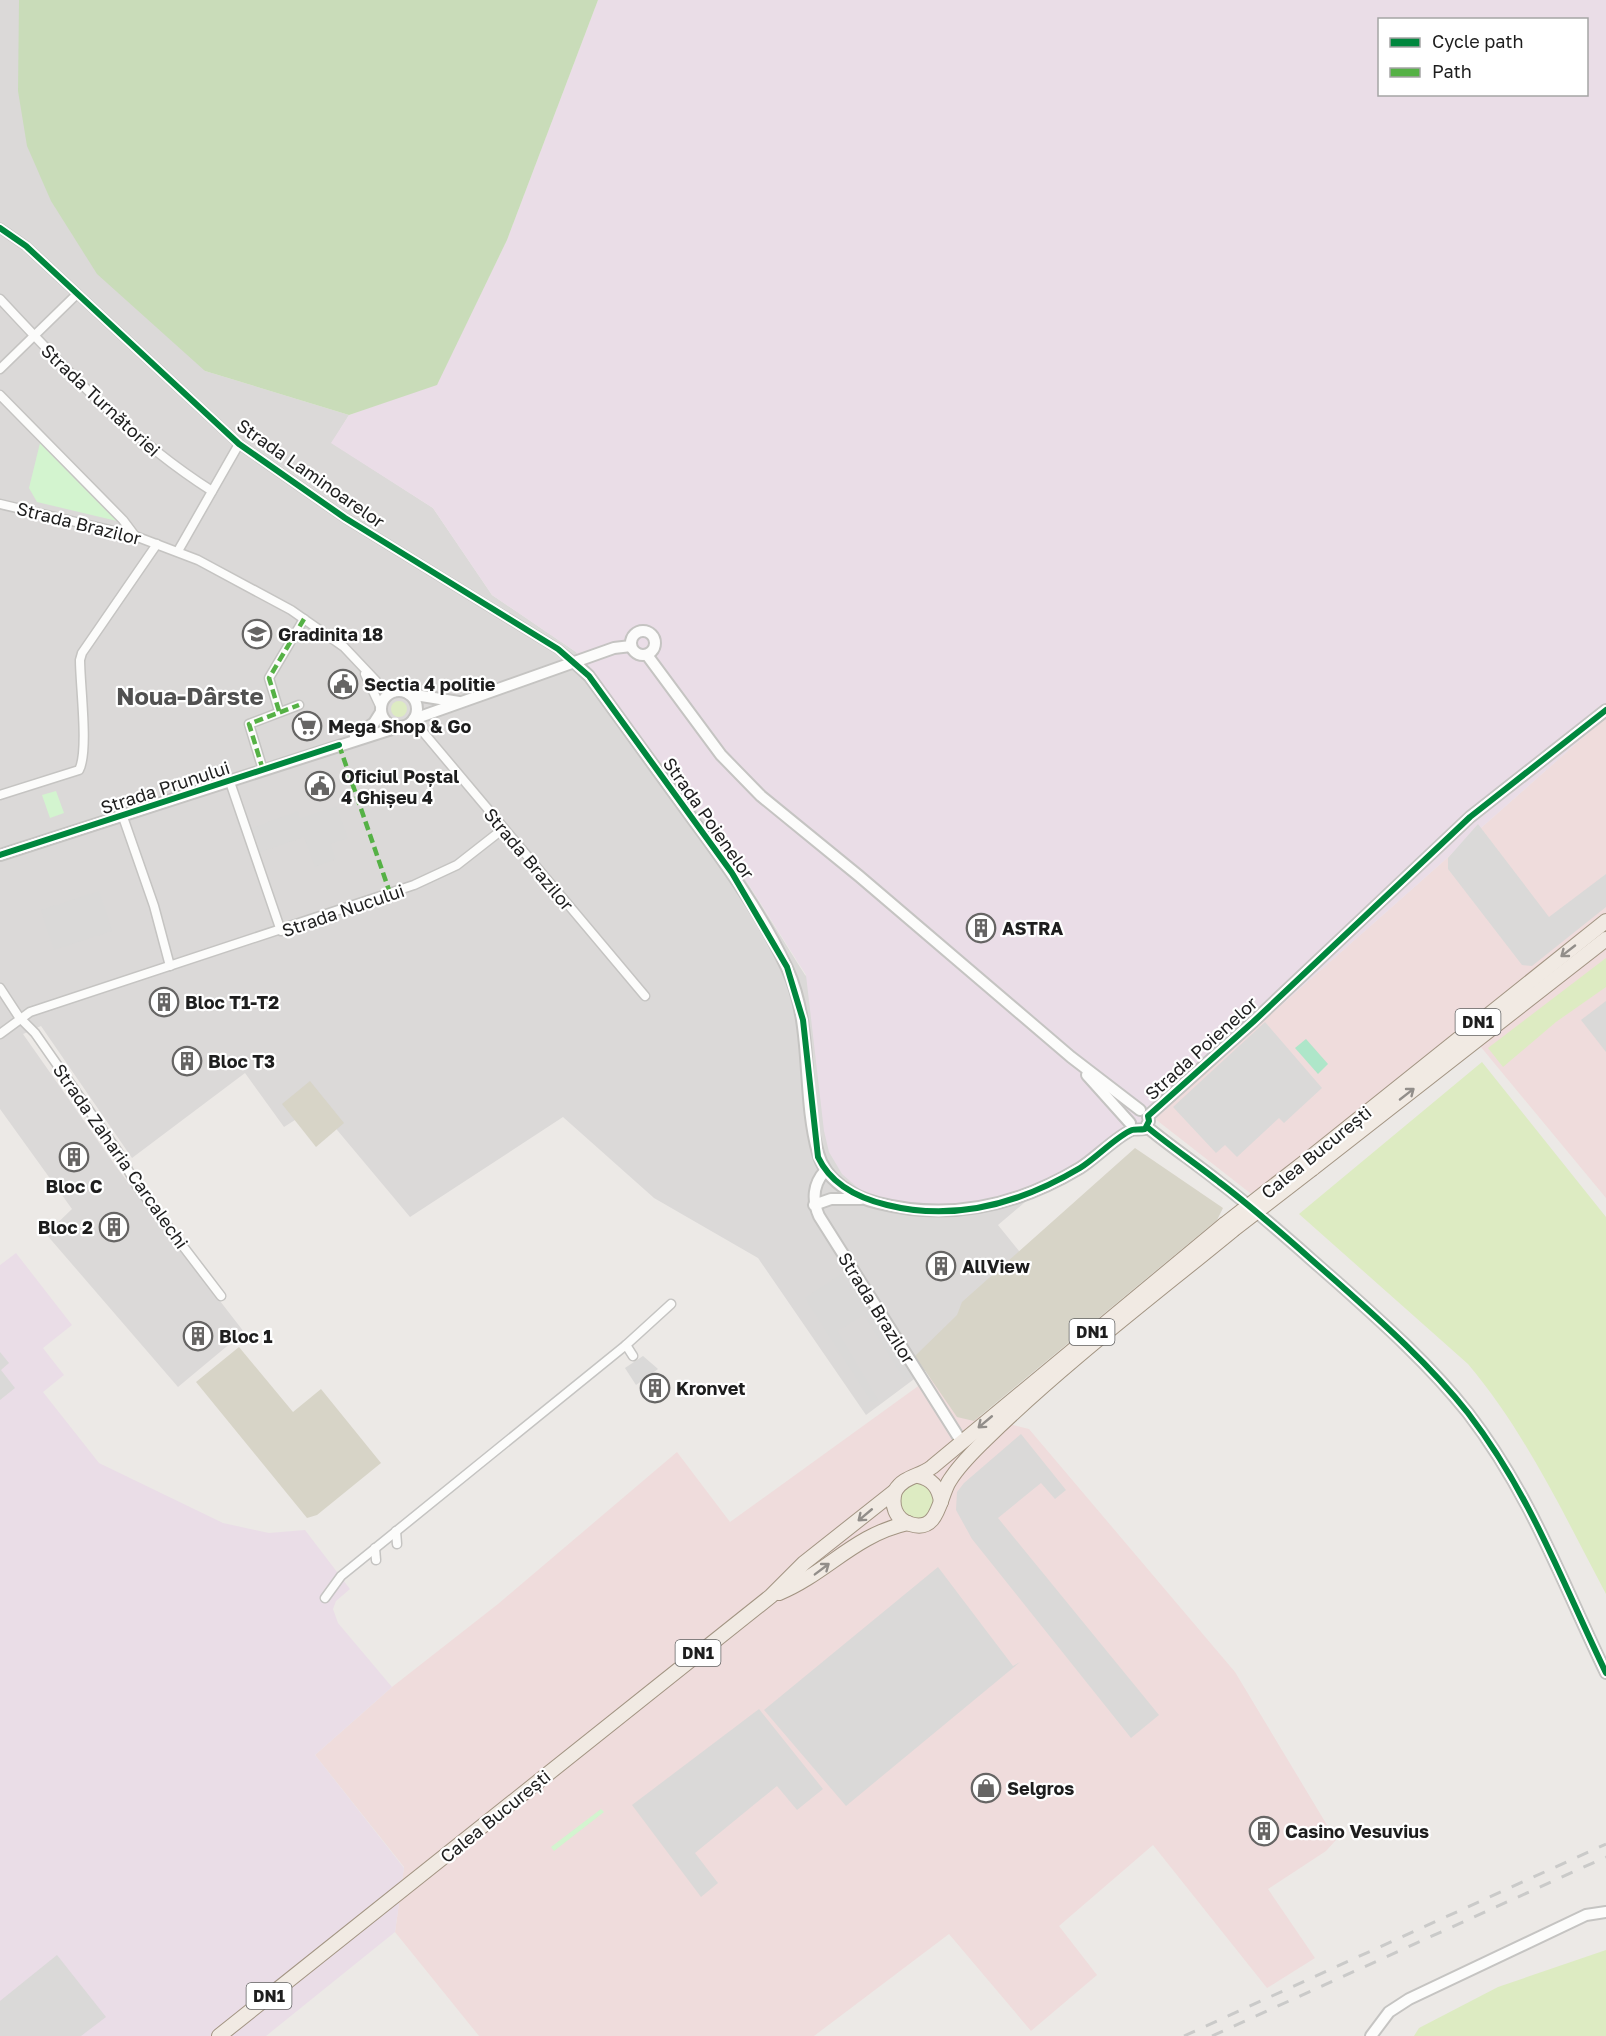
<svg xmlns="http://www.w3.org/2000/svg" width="1606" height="2036" viewBox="0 0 1606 2036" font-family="'Golos Text',sans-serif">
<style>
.residential{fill:#dbd9d8}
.commercial{fill:#efdcdc}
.industrial{fill:#eadde7;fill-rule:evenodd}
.religious{fill:#dad9d8}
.construction{fill:#d7d4c7}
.grass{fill:#ddebc2}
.forest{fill:#c9dcb9}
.park{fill:#d3f4cf}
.pitch{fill:#aee6c9}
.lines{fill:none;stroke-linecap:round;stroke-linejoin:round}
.minor-casing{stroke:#c5c4c2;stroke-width:11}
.tertiary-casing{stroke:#c5c4c2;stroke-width:14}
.primary-casing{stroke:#a29482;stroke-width:16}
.minor{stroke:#fcfcfb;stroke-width:8}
.tertiary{stroke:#fcfcfb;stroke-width:10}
.primary{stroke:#f1eae3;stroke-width:14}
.rail{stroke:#cacac9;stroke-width:3;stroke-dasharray:12 12;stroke-linecap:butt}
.primary-bridge-casing{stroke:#a29482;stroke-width:16;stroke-linecap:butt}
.primary-bridge{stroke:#f1eae3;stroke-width:14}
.quiet{stroke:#55b145;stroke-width:4.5;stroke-dasharray:9 4.5;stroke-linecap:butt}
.cycleway-casing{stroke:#fff;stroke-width:10}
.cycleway{stroke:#00873e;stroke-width:6}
.oneway{stroke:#928e8a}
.labels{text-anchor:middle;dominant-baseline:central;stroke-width:4.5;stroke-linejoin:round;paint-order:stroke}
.shield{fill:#fff;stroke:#626262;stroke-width:1.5}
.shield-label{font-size:16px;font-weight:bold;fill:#1e1e1e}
.street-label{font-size:18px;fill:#1e1e1e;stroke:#fff}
.poi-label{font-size:18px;font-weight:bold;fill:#1e1e1e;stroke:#fff;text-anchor:start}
.district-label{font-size:24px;font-weight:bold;fill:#515151;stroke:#fff}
</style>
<rect width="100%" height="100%" fill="#ece9e6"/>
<polygon class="residential" points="0,0 19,0 20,21 205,371 349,415 332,443 433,508 492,595 576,652 723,844 805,975 1050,1181 998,1225 1028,1262 957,1347 866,1415 758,1258 654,1198 563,1117 410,1217 317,1106 284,1127 245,1073 132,1158 41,1026 23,1034 117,1168 244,1332 178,1387 46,1234 72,1209 0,1109"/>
<g class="commercial">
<polygon points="1606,717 1606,1198 1466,1029 1259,1200 1154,1118"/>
<polygon points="939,1371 967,1413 1029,1429 1235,1672 1336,1840 1326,1851 1268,1889 1315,1958 1267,1988 1153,1845 1059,1926 1097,1975 1031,2031 949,1934 814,2036 479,2036 395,1932 404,1867 315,1755 392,1687 498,1604 677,1452 730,1522"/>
</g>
<g class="industrial">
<path d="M 598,0 L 1606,0 L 1606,717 L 1154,1118 L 1136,1133 L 1050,1181 L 986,1202 L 957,1206 L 914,1204 L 866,1195 L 842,1174 L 829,1152 L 824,1131 L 806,975 L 723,844 L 576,652 L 492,595 L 433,508 L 331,443 L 349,415 L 437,384 L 507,240 ZM 1380,20 L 1586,20 L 1586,94 L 1380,94 Z"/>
<polygon points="16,1253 72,1325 43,1348 64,1375 43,1392 99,1463 223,1523 269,1533 305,1530 350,1589 336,1601 333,1609 338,1623 392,1687 315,1755 404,1868 395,1932 266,2036 0,2036 0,1265"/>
</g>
<g class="religious">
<polygon points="336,806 348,838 331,844 336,859 315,867 304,837 258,853 249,829 298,811 300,818"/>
<polygon points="1478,824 1549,917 1606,874 1606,907 1532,966 1522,965 1448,869 1448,858"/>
<polygon points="99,891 112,931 54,950 41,910"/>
<polygon points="1606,1001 1606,1052 1581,1020"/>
<polygon points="1265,1022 1322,1088 1284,1123 1279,1118 1237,1157 1225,1145 1216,1153 1173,1107"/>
<polygon points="845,1272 913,1375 905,1380 864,1315 837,1331 878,1400 872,1402 805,1298"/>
<polygon points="0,1352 9,1363 1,1370 15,1388 0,1400"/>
<polygon points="643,1356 658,1369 636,1385 625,1368"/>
<polygon points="1021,1434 1066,1490 1055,1499 1041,1483 998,1518 1159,1715 1131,1738 972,1539 956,1510 957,1492 964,1483"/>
<polygon points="938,1567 1013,1666 1020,1662 846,1806 764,1710"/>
<polygon points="759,1709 823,1789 797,1810 777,1786 695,1853 718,1883 701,1897 632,1805"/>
<polygon points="57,1955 106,2017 81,2036 0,2036 0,2001"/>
</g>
<g class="construction">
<polygon points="310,1081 344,1123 316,1147 282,1104"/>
<polygon points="1135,1148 1223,1208 1217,1220 974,1421 957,1417 915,1356 957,1315 962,1302"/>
<polygon points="239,1347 293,1412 321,1389 381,1463 317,1515 307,1518 196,1382"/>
</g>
<g class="grass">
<circle cx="399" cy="709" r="8"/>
<polygon points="1606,958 1606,987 1556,1022 1503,1067 1488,1048"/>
<path d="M 1482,1062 L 1606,1217 L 1606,1594 C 1564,1515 1526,1433 1468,1364 L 1299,1214 Z"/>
<circle cx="917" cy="1501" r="18"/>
<polygon points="1606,1950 1606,2036 1414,2036 1419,2028 1498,1987"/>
</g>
<polygon class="forest" points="19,0 598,0 507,240 437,385 349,415 205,371 97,274 51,201 27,146 18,91"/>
<g class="park">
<polygon points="40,443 117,521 37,502 29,488"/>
<polygon points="56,791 64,813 50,818 42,795"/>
<polygon points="601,1809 604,1812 554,1851 551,1847"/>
</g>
<polygon class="pitch" points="1306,1039 1328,1064 1318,1074 1295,1048"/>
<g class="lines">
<g class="minor-casing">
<g id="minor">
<polyline points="0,228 26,246 239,444 345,518 558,649 575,663"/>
<path d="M 0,299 C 65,369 130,439 212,491"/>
<polyline points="0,369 77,294"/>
<polyline points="0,395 123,520 135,536"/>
<polyline points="0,504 135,536 198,560 291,610 344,647 378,683 395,692"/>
<polyline points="178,551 239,444"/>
<polyline points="365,674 381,708"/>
<polyline points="279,711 269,678 304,619"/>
<polyline points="413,720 645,996"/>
<polyline points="263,770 249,724 299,705"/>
<polyline points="230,782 281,931"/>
<path d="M 0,795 L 79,770 C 89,752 80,685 80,660 L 82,653 L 157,544"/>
<polyline points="123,817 154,906 170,966"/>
<polyline points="0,988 19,1017 35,1033 118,1152 137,1186 221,1296"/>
<polyline points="0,1034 30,1012 414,885 457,865 503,829"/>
<polyline points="626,1345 633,1356"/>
<polyline points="396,1531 397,1544"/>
<polyline points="375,1548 376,1560"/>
<polyline points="325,1598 341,1576 626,1345 671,1304"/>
</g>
</g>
<g class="tertiary-casing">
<g id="tertiary">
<circle cx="643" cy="643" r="12"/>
<polyline points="647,655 721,755 761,796 859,876 1071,1057 1140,1110"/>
<path d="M 575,663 L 589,676 C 624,724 659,773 694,821 C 728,867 763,916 787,968 C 814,1027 801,1092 818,1153 C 825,1180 853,1197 878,1203 C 950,1221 1017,1206 1080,1168 C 1095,1159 1118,1135 1132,1130 C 1135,1129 1140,1130 1145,1129 L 1149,1121 L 1148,1116"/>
<circle cx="399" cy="709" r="18"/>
<polyline points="409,694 459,702"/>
<polyline points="414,719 614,648 631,646"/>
<polyline points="355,736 374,723 381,712"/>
<polyline points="0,855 398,727"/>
<polyline points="1087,1075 1130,1123"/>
<polyline points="1148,1116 1253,1022 1470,817 1606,710"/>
<path d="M 1147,1127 C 1170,1146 1195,1163 1219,1182 C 1260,1213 1298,1248 1337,1282 C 1383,1323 1430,1365 1468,1413 C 1531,1495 1562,1582 1606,1673"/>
<path d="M 825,1171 C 813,1184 812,1200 819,1216 L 961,1441"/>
<polyline points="814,1205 831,1199 861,1199"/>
<polyline points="1371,2036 1389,2012 1409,1999 1586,1915 1606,1912"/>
</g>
</g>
<g class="primary-casing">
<g id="primary">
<polyline points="1306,1161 1606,921"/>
<polyline points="1312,1169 1606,939"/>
<path d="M 918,1476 C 932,1479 939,1487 941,1502"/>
<path d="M 895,1491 C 891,1505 895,1519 910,1524 C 940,1534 939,1495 950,1480 C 960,1464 973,1452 986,1439 C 1063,1364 1150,1298 1233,1230"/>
<path d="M 779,1593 C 827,1573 854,1535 908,1523"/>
<path d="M 219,2036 L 771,1596 L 804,1563 L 895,1491 C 904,1476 919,1477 932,1467 L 1225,1224"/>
</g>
</g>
<use href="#minor" class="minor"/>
<use href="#tertiary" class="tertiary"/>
<use href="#primary" class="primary"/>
<g class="rail">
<polyline points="1184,2036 1606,1844"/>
<polyline points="1212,2036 1606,1857"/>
</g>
<g class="primary-bridge-casing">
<g id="primary-bridge">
<polyline points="1225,1224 1306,1161"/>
<polyline points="1233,1230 1312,1169"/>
</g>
</g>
<use href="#primary-bridge" class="primary-bridge"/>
<g class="quiet">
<polyline points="279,711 269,678 304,619"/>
<polyline points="339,745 390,893"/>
<polyline points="263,770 249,724 299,705"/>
</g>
<g class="cycleway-casing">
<g id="cycleway">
<path d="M 0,228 L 26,246 L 239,444 L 345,518 L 558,649 L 589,676 L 732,873 L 787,967 L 803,1020 L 818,1157 C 831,1185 858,1198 887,1205 C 955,1222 1021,1203 1080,1168 C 1095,1159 1118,1135 1132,1130 C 1135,1129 1140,1130 1145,1129 L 1149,1121 L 1148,1116 L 1253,1022 L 1470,817 L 1606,710"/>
<polyline points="0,855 339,745"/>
<path d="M 1147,1127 C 1170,1146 1195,1163 1219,1182 C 1260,1213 1298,1248 1337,1282 C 1383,1323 1430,1365 1468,1413 C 1531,1495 1562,1582 1606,1673"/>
</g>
</g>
<use href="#cycleway" class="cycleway"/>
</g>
<defs><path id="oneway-shaft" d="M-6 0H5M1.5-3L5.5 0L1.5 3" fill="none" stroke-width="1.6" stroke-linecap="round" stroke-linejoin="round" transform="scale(1.5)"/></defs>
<g class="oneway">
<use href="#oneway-shaft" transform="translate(1568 951) rotate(142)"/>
<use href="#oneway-shaft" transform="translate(1407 1094) rotate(-38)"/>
<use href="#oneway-shaft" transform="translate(985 1422) rotate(140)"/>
<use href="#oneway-shaft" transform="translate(865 1515) rotate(140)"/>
<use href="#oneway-shaft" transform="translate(822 1569) rotate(-37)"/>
</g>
<defs>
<g id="school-ring" transform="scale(1.5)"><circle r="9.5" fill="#fff" stroke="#666564" stroke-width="1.5"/><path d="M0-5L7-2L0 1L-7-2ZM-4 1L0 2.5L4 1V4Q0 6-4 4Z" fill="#666564"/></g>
<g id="civic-ring" transform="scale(1.5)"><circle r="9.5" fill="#fff" stroke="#666564" stroke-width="1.5"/><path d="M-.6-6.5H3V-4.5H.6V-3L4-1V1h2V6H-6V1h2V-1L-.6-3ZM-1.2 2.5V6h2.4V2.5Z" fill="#666564"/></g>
<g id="supermarket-ring" transform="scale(1.5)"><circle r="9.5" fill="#fff" stroke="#666564" stroke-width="1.5"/><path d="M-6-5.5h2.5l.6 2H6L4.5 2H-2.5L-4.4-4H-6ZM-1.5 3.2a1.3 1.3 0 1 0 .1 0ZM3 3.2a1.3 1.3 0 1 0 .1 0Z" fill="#666564"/></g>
<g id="building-ring" transform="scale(1.5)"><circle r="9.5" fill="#fff" stroke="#666564" stroke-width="1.5"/><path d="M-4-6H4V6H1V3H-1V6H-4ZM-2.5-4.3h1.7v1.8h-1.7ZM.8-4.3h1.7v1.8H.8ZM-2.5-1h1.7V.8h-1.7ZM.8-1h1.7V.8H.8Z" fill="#666564"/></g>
<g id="shop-ring" transform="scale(1.5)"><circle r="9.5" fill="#fff" stroke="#666564" stroke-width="1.5"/><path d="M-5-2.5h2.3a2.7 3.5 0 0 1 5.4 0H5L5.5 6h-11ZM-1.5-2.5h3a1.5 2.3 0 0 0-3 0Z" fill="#666564"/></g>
</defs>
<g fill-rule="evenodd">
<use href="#school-ring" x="257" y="634"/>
<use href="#civic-ring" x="343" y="684"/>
<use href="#supermarket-ring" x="307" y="726"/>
<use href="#civic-ring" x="320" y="786"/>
<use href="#building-ring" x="981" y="928"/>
<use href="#building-ring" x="164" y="1002"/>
<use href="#building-ring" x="187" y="1061"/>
<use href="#building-ring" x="74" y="1157"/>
<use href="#building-ring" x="114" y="1227"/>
<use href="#building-ring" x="941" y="1266"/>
<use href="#building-ring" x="198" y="1336"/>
<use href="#building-ring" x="655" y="1388"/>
<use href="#shop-ring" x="986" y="1788"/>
<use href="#building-ring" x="1264" y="1831"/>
</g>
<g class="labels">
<g class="shield">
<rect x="1455.5" y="1009" width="45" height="26" rx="4.5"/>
<rect x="1069.5" y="1319" width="45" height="26" rx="4.5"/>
<rect x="675.5" y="1640" width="45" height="26" rx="4.5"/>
<rect x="246.5" y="1983" width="45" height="26" rx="4.5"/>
</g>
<g class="shield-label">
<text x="1478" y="1022">DN1</text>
<text x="1092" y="1332">DN1</text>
<text x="698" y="1653">DN1</text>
<text x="269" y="1996">DN1</text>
</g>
<g class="street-label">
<text transform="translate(101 400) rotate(43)">Strada Turnătoriei</text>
<text transform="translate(311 473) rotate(35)">Strada Laminoarelor</text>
<text transform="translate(79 523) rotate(14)">Strada Brazilor</text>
<text transform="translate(165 787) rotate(-18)">Strada Prunului</text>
<text transform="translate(709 818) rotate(55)">Strada Poienelor</text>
<text transform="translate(529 859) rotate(50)">Strada Brazilor</text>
<text transform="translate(343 910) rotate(-19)">Strada Nucului</text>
<text transform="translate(1201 1048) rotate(-42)">Strada Poienelor</text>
<text transform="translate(1316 1152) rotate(-39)">Calea București</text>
<text transform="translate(121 1156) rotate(55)">Strada Zaharia Carcalechi</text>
<text transform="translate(877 1308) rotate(58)">Strada Brazilor</text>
<text transform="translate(495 1816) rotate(-39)">Calea București</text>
</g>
<g class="poi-label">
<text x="278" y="634">Gradinita 18</text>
<text x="364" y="684">Sectia 4 politie</text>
<text x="328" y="726">Mega Shop &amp; Go</text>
<text x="341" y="776">Oficiul Poștal<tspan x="341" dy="21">4 Ghișeu 4</tspan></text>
<text x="1002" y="928">ASTRA</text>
<text x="185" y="1002">Bloc T1-T2</text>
<text x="208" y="1061">Bloc T3</text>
<text x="74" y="1186" text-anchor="middle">Bloc C</text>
<text x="93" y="1227" text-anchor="end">Bloc 2</text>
<text x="962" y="1266">AllView</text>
<text x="219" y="1336">Bloc 1</text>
<text x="676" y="1388">Kronvet</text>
<text x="1007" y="1788">Selgros</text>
<text x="1285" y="1831">Casino Vesuvius</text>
</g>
<g class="district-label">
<text x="190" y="695">Noua-Dârste</text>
</g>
</g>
<rect x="1378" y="18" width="210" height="78" fill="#ffffff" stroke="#a5a5a5" stroke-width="1.5"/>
<rect x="1390" y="38" width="30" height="9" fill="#00873e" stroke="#a5a5a5" stroke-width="1.5"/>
<text x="1432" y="48" font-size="18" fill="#1e1e1e">Cycle path</text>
<rect x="1390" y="68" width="30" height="9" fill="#55b145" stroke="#a5a5a5" stroke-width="1.5"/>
<text x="1432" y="78" font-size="18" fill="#1e1e1e">Path</text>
</svg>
